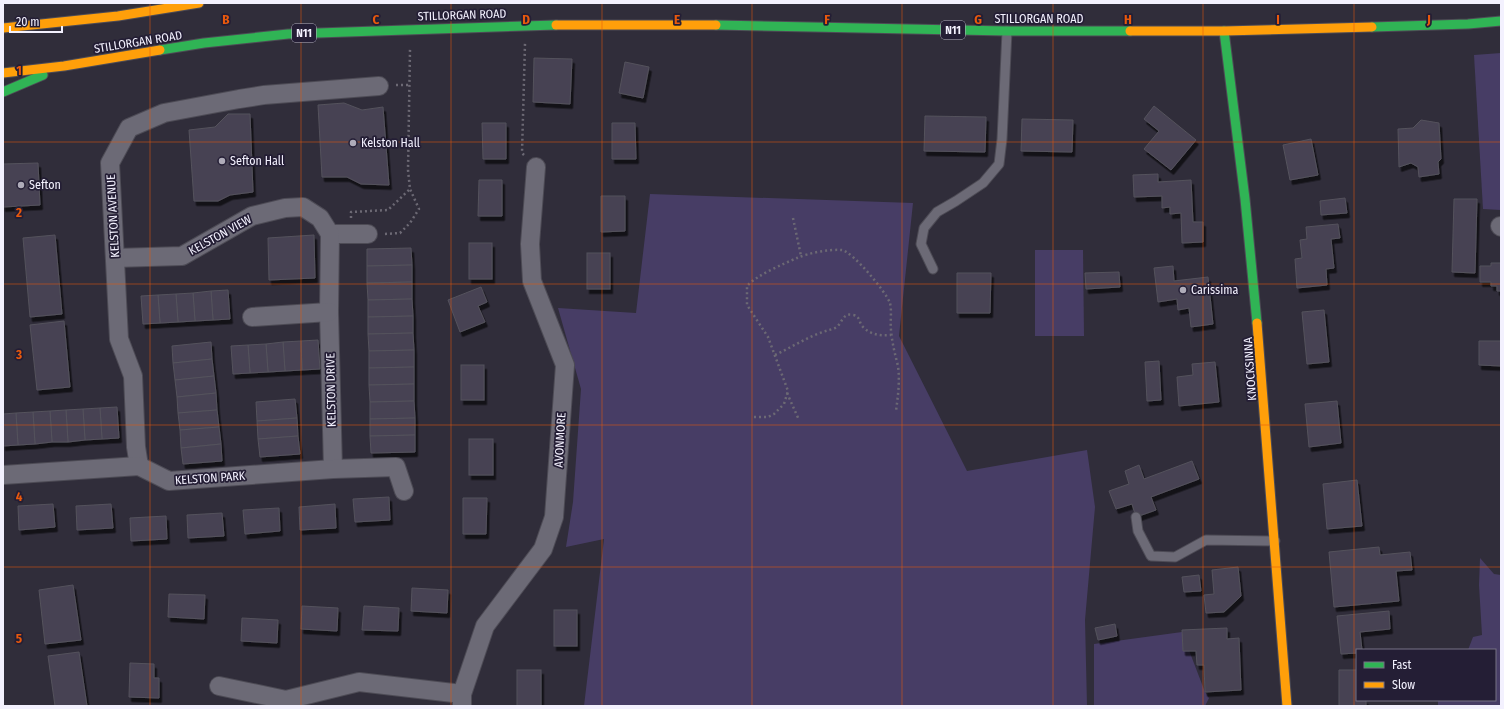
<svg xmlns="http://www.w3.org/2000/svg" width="1504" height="709" viewBox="0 0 1504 709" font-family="'Fira Sans Condensed',sans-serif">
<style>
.green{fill:#473d65}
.building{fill:#474253;stroke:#54525c;filter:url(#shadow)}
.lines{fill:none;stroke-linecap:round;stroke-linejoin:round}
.lane-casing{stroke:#4d4b55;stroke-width:11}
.street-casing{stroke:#4d4b55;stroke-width:20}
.fast-casing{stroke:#4d4b55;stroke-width:11}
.slow-casing{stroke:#4d4b55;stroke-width:11}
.path{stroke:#6c6974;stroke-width:2.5;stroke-dasharray:2 3;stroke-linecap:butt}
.lane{stroke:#6c6a76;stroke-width:9}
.street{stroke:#6c6a76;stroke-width:18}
.fast{stroke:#30b455;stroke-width:9}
.slow{stroke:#ff9f0a;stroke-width:9}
.grid{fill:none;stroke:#e8590c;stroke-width:1;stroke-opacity:0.55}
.poi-dot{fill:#afacb9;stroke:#241e35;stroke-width:1.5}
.labels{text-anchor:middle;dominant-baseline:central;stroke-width:3.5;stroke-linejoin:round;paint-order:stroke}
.shield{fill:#241e35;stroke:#b5b2c2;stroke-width:1}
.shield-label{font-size:11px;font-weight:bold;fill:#f3f1fe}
.street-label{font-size:12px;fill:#f3f1fe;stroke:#241e35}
.poi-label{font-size:12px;fill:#f3f1fe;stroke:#241e35;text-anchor:start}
.grid-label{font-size:13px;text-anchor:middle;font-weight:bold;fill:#e8590c;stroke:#241e35;stroke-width:3.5;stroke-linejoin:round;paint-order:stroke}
</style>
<defs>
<filter id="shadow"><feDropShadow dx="2.5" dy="4.5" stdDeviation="0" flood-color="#0009"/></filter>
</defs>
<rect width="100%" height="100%" fill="#302d3a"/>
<g class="green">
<polygon points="1501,53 1501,210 1483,209 1474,55"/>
<polygon points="650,194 913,203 899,336 967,471 1087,450 1095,507 1085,620 1087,706 584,706 604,539 566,547 573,502 581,389 558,308 636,313"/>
<polygon points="1035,250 1083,250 1084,336 1035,336"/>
<polygon points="1480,558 1494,574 1501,575 1501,706 1438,706 1438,700 1495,700 1495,650 1468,650 1473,637 1482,635 1479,585"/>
<polygon points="1182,632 1205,692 1209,698 1205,706 1094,706 1094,644"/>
</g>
<g class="building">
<polygon points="534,58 572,59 570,104 533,102"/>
<polygon points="625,62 649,67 643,98 619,93"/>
<polygon points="344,103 362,110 383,107 389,185 361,184 347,177 322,177 318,105"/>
<polygon points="1154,106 1196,140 1171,170 1144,149 1159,131 1144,119"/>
<polygon points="228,114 250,114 253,192 230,195 218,201 194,201 189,130 215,127"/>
<polygon points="925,116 986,117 985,152 924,151"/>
<polygon points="1022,119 1073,120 1072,152 1021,151"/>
<polygon points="1421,120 1439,123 1441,159 1438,162 1439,174 1419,177 1418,167 1411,163 1399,167 1398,129 1413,128"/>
<polygon points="482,123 506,123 506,159 483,159"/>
<polygon points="612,123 635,123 636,159 612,159"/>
<polygon points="1311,139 1318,175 1290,180 1283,145"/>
<polygon points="38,163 40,205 3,207 3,164"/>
<polygon points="1158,174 1158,182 1191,180 1193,222 1203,222 1203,242 1182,243 1181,213 1170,214 1170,207 1162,208 1162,196 1134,197 1133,175"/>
<polygon points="479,180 502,180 502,216 478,216"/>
<polygon points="601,196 625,196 625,231 601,232"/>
<polygon points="1345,198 1347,213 1321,215 1320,201"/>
<polygon points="1454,199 1477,199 1475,273 1452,272"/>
<polygon points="1338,224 1340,238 1331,239 1334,268 1326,269 1327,285 1297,288 1295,259 1302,258 1300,240 1307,239 1306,227"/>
<polygon points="55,235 62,314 30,317 23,238"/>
<polygon points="314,235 315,278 269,280 268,238"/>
<rect x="469" y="243" width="23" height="36"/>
<polygon points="411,248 412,265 367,266 367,249"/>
<rect x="587" y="253" width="23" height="36"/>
<polygon points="1491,263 1501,263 1501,291 1497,291 1497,286 1491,286 1491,282 1480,282 1480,266 1491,266"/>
<polygon points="412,265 412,282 367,283 367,266"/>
<polygon points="1173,266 1174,281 1208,277 1213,324 1191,327 1189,308 1178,310 1177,299 1158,302 1154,268"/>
<polygon points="1119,272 1120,287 1086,289 1085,273"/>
<polygon points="957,273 991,273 990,313 957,313"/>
<polygon points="412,282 412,299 368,300 367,283"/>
<polygon points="481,287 487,302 478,306 485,322 460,332 448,300"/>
<polygon points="228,290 230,319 213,320 211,291"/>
<polygon points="211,291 213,320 195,321 193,293"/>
<polygon points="193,293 195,321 178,322 176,294"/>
<polygon points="176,294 178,322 160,323 158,295"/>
<polygon points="158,295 160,323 143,324 141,296"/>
<polygon points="412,299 413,316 368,317 368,300"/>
<polygon points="1324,310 1329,362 1307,364 1302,312"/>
<polygon points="413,316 413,333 368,334 368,317"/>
<polygon points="64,321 70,387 37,390 30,325"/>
<polygon points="413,333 414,350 369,351 368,334"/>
<polygon points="318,340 320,369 302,370 301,341"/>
<polygon points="301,341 302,370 285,371 283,342"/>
<polygon points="1479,341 1501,341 1501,366 1479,365"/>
<polygon points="211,342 212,359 173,363 172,346"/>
<polygon points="283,342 285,371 268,372 266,344"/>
<polygon points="266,344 268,372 250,373 248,345"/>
<polygon points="248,345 250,373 233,374 231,346"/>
<polygon points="414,350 414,367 369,368 369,351"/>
<polygon points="212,359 214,376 175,380 173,363"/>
<polygon points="1159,361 1161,400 1147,401 1145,362"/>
<polygon points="1215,362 1219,402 1179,406 1177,377 1193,375 1192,364"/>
<rect x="461" y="365" width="23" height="35"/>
<polygon points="414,367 414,384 369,385 369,368"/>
<polygon points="214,376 216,393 177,397 175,380"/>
<polygon points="414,384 414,401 370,402 369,385"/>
<polygon points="216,393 217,410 178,413 177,397"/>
<polygon points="295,399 297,418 257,421 256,402"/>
<polygon points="414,401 415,418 370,419 370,402"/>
<polygon points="1337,401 1341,443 1309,447 1305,404"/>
<polygon points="117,407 119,438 102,439 100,408"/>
<polygon points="100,408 102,439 85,440 83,409"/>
<polygon points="83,409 85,440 68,442 66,410"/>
<polygon points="66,410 68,442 52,442 50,411"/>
<polygon points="217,410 219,427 180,430 178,413"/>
<polygon points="50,411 52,442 35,444 33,412"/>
<polygon points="33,412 35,444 18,445 16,413"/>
<polygon points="16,413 18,445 3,446 3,414"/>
<polygon points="297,418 298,436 258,439 257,421"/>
<polygon points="415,418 415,435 370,436 370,419"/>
<polygon points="219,427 221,444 181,448 180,430"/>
<polygon points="415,435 415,452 371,453 370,436"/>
<polygon points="298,436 300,454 260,457 258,439"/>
<rect x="469" y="439" width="24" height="36"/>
<polygon points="221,444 222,461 183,464 181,448"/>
<polygon points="1192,461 1199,479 1151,497 1156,510 1136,517 1132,504 1116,509 1109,491 1129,484 1125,471 1139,465 1144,479"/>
<polygon points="1357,480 1362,526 1327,529 1323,484"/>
<polygon points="389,497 390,520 355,522 353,499"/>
<polygon points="463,498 487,498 486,534 463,534"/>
<polygon points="53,504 55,527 19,530 18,506"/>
<polygon points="111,504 113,528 77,530 76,506"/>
<polygon points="335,504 336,528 300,530 299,507"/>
<polygon points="279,508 280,531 245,534 243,510"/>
<polygon points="222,513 224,536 188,538 187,515"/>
<polygon points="166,516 167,539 131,541 130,518"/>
<polygon points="1379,547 1380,555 1410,552 1412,570 1396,571 1399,601 1334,607 1329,552"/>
<polygon points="1238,567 1241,596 1224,612 1206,613 1204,595 1214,594 1212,570"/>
<polygon points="1199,575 1201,591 1184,592 1182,577"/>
<polygon points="73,585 81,640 45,644 39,590"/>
<polygon points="412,588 448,590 447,613 411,611"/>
<polygon points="169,594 205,595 204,619 168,617"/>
<polygon points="302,606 338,608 337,631 301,629"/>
<polygon points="364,606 399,608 398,631 362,630"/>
<rect x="554" y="610" width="23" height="36"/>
<polygon points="1389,611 1390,629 1360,632 1362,650 1357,650 1357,653 1341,654 1337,616"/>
<polygon points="242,618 278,620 277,643 241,641"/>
<polygon points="1115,624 1117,636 1098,640 1095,628"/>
<polygon points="1227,628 1227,639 1239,638 1241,690 1205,692 1204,665 1197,665 1196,651 1183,651 1182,630"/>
<polygon points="79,652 87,706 55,706 48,656"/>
<polygon points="130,663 154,664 154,678 159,678 159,698 129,697"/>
<rect x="517" y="670" width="24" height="36"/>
<polygon points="1339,670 1357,670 1357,700 1366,700 1366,706 1339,706"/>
</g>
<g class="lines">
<g class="lane-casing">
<g id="lane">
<polyline points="933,269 921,244 924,228 937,212 956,201 983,183 999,164 1002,139 1007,31"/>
<polyline points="1136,517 1138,531 1151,556 1175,557 1206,540 1275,541"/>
</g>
</g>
<g class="street-casing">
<g id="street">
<polyline points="1500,226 1501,227"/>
<polyline points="330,234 368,234"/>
<polyline points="115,258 182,256 252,216 285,208 303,207 320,218 330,234 329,312 333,469"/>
<polyline points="252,317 329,312"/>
<polyline points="139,466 136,447 133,376 119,339 110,163 129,128 164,113 239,99 264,95 379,86"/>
<polyline points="3,475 139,466 169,481 333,469 396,467 404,491"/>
<polyline points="219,686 286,700 359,682 462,694"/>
<polyline points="462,706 462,694 485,626 543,549 554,517 565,365 532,281 530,244 536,167"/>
</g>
</g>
<g class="fast-casing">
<g id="fast">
<polyline points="716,25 1007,31 1130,31"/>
<polyline points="1372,27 1468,24 1501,21"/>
<polyline points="1224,31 1245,199 1257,323"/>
<polyline points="160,50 204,43 288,34 556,25"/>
<polyline points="3,92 43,75"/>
</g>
</g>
<g class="slow-casing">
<g id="slow">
<polyline points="556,25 716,25"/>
<polyline points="3,28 118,16 199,3"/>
<polyline points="1130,31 1224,31 1372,27"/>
<polyline points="3,73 64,66 160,50"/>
<polyline points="1257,323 1287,706"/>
</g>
</g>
<g class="path">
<polyline points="396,85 409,85"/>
<polyline points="524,155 522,153 525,43"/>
<polyline points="351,218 351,212 388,210 410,189"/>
<polyline points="793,218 801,256"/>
<polyline points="385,234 400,233 410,223 419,209 410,189 408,170 410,49"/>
<path d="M 775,355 C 790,348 804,339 820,333 C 825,331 830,330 835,328 C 842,325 842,312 853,315 C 860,316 859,322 862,326 C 870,335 881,336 891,335"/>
<polyline points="787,393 799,420"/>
<path d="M 754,417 L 768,417 L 774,414 L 784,404 L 788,391 L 768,337 L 747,305 L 747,286 C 757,275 783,264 797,258 C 809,253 828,249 842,250 C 853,252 886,292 890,303 C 892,311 890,322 891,330 C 892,343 895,354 898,366 C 900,381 898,396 896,411"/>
</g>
<use href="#lane" class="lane"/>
<use href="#street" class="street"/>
<use href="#fast" class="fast"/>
<use href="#slow" class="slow"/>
</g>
<path class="grid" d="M 150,3 L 150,706M 301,3 L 301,706M 451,3 L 451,706M 602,3 L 602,706M 752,3 L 752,706M 902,3 L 902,706M 1053,3 L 1053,706M 1203,3 L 1203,706M 1354,3 L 1354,706M 3,142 L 1501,142M 3,284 L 1501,284M 3,425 L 1501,425M 3,567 L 1501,567"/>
<g class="poi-dot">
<circle cx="353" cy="143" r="4"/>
<circle cx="222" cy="161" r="4"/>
<circle cx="21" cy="185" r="4"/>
<circle cx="1183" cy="290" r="4"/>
</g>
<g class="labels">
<g class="shield">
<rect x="941" y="21" width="24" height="18" rx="3"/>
<rect x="292" y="24" width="24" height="18" rx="3"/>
</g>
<g class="shield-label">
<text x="953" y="30">N11</text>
<text x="304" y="33">N11</text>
</g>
<g class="street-label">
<text transform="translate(462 15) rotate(-2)">STILLORGAN ROAD</text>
<text x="1039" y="19">STILLORGAN ROAD</text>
<text transform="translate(138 42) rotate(-9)">STILLORGAN ROAD</text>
<text transform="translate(113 216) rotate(-93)">KELSTON AVENUE</text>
<text transform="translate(220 235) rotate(-29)">KELSTON VIEW</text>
<text transform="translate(1250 369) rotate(-94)">KNOCKSINNA</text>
<text transform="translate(331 390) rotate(-91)">KELSTON DRIVE</text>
<text transform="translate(560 440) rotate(-87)">AVONMORE</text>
<text transform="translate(210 478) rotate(-4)">KELSTON PARK</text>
</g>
<g class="poi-label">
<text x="361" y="143">Kelston Hall</text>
<text x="230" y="161">Sefton Hall</text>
<text x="29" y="185">Sefton</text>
<text x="1191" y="290">Carissima</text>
</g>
</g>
<g class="grid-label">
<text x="226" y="24">B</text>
<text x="376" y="24">C</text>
<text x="526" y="24">D</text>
<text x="677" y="24">E</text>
<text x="827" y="24">F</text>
<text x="978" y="24">G</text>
<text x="1128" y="24">H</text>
<text x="1278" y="24">I</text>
<text x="1429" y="24">J</text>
<text x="19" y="75">1</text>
<text x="19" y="217">2</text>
<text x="19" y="359">3</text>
<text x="19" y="501">4</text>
<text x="19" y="643">5</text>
</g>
<rect width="1504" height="709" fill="none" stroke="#f3f1fe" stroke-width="8"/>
<rect x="1356" y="649" width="140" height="52" fill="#241e35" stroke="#777285"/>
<rect x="1364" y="662" width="20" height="6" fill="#30b455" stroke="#777285"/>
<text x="1392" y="669" font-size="12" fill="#f3f1fe">Fast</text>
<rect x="1364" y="682" width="20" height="6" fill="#ff9f0a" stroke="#777285"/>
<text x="1392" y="689" font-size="12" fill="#f3f1fe">Slow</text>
<path d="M10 26v6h52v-6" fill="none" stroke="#f3f1fe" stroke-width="2"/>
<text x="16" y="26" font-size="12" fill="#f3f1fe" stroke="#241e35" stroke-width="3" paint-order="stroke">20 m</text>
</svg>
